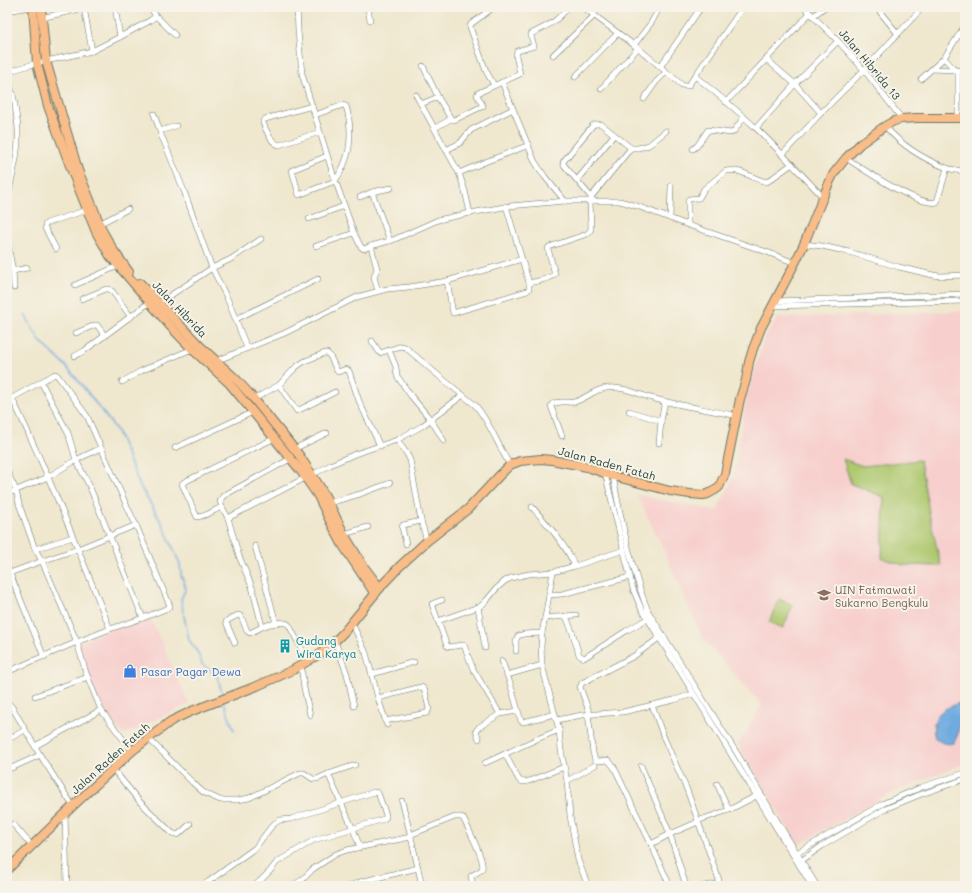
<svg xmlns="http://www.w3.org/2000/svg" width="972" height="893" viewBox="0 0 972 893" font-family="Mali,sans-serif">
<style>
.built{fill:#f7d0ce}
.green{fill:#aec86e;stroke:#668251}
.water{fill:#6fabe0;stroke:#47748a}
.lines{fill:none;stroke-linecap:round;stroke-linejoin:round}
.stream{stroke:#6fabe0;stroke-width:1.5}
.minor-casing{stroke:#68786a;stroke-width:6}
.primary-casing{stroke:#68786a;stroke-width:10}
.trunk-casing{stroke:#68786a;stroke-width:10}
.minor{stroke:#fff;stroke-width:5}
.primary{stroke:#f8bd88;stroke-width:8}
.trunk{stroke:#f8bd88;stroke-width:8}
.labels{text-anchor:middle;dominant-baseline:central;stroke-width:4;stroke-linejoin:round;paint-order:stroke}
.street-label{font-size:11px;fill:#1f3d34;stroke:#f7f3e8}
.education-label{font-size:11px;fill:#785e54;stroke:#f7f3e8;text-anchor:start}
.culture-label{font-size:11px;fill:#0d838f;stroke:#f7f3e8;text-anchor:start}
.shop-label{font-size:11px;fill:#366cbe;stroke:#f7f3e8;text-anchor:start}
</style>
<rect width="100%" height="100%" fill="#f7f3e8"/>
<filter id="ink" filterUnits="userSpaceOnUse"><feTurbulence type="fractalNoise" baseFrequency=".025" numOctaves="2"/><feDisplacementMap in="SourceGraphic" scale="8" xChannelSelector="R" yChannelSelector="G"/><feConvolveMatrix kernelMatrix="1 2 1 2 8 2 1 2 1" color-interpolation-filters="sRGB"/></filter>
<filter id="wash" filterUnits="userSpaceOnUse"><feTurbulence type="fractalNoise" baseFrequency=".012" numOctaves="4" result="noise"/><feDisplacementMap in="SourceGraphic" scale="16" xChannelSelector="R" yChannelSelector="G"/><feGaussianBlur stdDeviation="0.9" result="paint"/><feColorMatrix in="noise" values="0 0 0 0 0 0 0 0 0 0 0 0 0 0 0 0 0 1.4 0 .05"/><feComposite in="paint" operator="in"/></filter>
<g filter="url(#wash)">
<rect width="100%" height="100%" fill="#efe7ce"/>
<g class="built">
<polygon points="7,95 13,117 12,149 7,181"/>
<polygon points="965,311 965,763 887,795 798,845 738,745 762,705 703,639 664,551 637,495 717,511 734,476 747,394 766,334 779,318"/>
<polygon points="148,612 189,704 123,735 96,698 77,644"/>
</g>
<g class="green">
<polygon points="843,459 863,466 920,460 930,518 941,566 903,565 882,558 884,497 851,484"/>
<polygon points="779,599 793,605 783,628 769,622"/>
</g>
<path class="water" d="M 965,700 L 965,721 L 959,724 L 958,734 L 954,743 C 945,745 942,743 935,738 C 932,728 933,718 942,711 C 947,707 958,704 965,700 Z"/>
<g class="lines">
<g class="stream">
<polyline points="25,315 40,341 65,365 81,384 117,431 140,486 163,525 180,564 181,575 186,588 181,599 183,611 189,640 198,653 202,664 217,676 223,696"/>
<polyline points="224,702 234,730"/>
</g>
</g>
</g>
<g filter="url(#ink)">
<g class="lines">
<g class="minor-casing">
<g id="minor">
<polyline points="115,7 120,37"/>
<polyline points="150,7 156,16 175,35"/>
<polyline points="297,7 298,31 302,74 333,174 354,233 361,247 364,249 371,246 393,240 438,220 470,213 510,206 565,201 620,201 637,206 688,225 767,252 795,263"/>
<polyline points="369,7 368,9 370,20"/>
<polyline points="494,7 471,24 470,27 486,71 494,85"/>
<polyline points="583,7 638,48 601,89"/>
<polyline points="804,7 838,41 864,70 902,119"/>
<polyline points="876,7 898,34"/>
<polyline points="84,8 92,51"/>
<polyline points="7,11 30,7"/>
<polyline points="813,16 825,7"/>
<polyline points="41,18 89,7"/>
<polyline points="959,35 965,38"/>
<polyline points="634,45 651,23 660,7"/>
<polyline points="638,48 682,85 685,86 688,86 743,7"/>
<polyline points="553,55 595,15"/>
<polyline points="944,58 955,70 965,71"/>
<polyline points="423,66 438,97 451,119"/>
<polyline points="660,67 697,13 702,7"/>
<polyline points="932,69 955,70"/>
<polyline points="958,71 958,119"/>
<polyline points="7,72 37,63 92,51 120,37 151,20 156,16"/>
<path d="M 695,76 C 716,93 737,110 756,128 C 779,150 801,174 823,197"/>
<polyline points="575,77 618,33"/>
<polyline points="921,79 944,58 965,25"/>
<path d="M 7,81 C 13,90 15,101 16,113 C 17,119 18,125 18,131 C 19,153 12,178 7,199"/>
<polyline points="502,82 513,109 535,162 545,177 565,201"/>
<polyline points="416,95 459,173 465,191 470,213"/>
<polyline points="7,98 13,94"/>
<polyline points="644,99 656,82 666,72"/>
<polyline points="726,102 810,13"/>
<polyline points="421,104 438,97"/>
<path d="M 312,106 L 265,119 L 263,121 L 263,123 C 267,131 270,142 279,145 L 320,132"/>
<polyline points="821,113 795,84 838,41"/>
<polyline points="154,114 160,131"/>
<path d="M 315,115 L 343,105 L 346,106 C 351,122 352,146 345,162 C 343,169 339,175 335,181 L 299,195 L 292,170 L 327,156"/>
<polyline points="176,126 160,131 162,138 163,139 184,191 212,268 227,298 247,348"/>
<path d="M 885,126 C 901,145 923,159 947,168 C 952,170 959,170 965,172"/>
<path d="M 435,128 L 449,120 L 454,120 L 483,106 L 477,95 L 478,93 L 520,74 L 516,56 L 517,51 L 534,46 L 531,36 L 531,34 C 548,25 556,23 568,7"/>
<polyline points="756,128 795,84 766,59"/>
<polyline points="693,149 697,146 708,130 731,133 734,131 744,117"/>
<polyline points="446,150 460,143 471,130 513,109"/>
<polyline points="782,155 821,113 864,70 923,7"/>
<path d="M 846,158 C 863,169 918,207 937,202 L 947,168"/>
<polyline points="459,173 485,162 529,145"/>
<polyline points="577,180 614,135"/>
<polyline points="372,192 390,241"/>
<polyline points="360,197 372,192 391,188"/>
<polyline points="591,197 631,148"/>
<polyline points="593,201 591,197 564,165 563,162 593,125 596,124 601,124 631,148 638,148 649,145 666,131"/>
<polyline points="670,218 671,186"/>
<polyline points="309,219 344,206"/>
<polyline points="99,224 128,209"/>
<path d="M 688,225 L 688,200 L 689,199 L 699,198 L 704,189 L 726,171 C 740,168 753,179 767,182 L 792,164"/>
<polyline points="7,241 13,271 14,288"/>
<polyline points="804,244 822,246 849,252 899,267 933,275 940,276 965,275"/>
<polyline points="316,246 354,233"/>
<polyline points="371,246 377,269 374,277 378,291"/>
<polyline points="56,249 45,228 45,225 47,223 87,210"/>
<polyline points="13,271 27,268"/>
<polyline points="447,281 453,313 527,291 529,289 529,283 506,206"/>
<path d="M 529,283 C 537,281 548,280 555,274 L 548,249 L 549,247 L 587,234 L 589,232 L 591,229 L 590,201"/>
<polyline points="75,285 118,266"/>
<polyline points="82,299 106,289 109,289 112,291 131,317"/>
<polyline points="776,301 965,294"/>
<polyline points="159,303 212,268 231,259 261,239"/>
<polyline points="773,306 965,301"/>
<polyline points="236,319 318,279"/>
<polyline points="76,333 95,325 97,325 105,336"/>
<path d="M 372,341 L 380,353 L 401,346 L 405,347 L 439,376 L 475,405 C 490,422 498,446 510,465"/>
<polyline points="389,350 396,367 397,376 411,396 431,420 444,441"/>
<polyline points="75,356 84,351 150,302"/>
<polyline points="216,361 285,333 357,297 387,289 409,287 447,281 522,259"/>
<polyline points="41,382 68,433 76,460 89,485 143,618"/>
<polyline points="122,382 141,371 192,349"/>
<polyline points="279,385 297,411 335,392"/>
<path d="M 12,398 C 48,473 79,551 110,629"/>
<polyline points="254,399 279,385 296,367 305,361 325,353 327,353 330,356 337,371 338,372 346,369 349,371 359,401 380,446"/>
<polyline points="7,401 53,375 55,374 57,375 87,416 125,502 136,525 170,606 168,608 143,618 110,629 77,642 7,672"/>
<polyline points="629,411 661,421 665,401"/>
<path d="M 562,436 L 552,409 L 551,406 L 552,404 C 559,400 567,403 574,402 C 586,399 594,389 607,388 C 624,386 639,395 655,399 C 682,406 710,410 737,416"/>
<polyline points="397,440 407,454 410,460 421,521 427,541"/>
<polyline points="659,443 661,421"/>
<polyline points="175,448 253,412"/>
<polyline points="294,449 327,433"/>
<polyline points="7,471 16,490 19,504 35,549 42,561 77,642 86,673 101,710"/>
<polyline points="605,473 633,589 641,608 812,886"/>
<path d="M 613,476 C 621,521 631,568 648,611 L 738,755 L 779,824 L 817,886"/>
<polyline points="7,494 48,477 76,460 101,448"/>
<polyline points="329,503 360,494 390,483"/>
<polyline points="222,507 220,501 223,496 290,459"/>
<path d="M 532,507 C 548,525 565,544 575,566 L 624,550"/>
<polyline points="228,518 305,478 312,475 330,465 355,454 397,440 422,426 463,395"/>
<polyline points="344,534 368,527"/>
<polyline points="406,544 402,527 403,525 421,521"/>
<polyline points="255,546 276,623"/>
<polyline points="35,549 73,537"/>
<polyline points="7,566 33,630 44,657"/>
<polyline points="575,566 553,572 545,618 542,633 541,647 542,665 559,730 561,750 567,781 570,816 578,860 588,886"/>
<polyline points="7,574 42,561 78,549 136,525"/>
<polyline points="549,595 562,594 630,577"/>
<polyline points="442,600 434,603 432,604 447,646 449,647 462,645 464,645 473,669 500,714"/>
<polyline points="478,607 485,648"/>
<polyline points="566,616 573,634 579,655 584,658 626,631 647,619"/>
<polyline points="545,618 576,615"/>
<polyline points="438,621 481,606 487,600 496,589 505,581 511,578 529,574 553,572"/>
<polyline points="352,623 366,653 378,698 387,725"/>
<path d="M 262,626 L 252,587 L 239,556 L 228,518 L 222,507 C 214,510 205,517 197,517 L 182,484 L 184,482 L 275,438"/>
<polyline points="335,641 347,674 354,706"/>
<path d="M 235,643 L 226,622 L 228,620 L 238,615 L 241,616 L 247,631 L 250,633 C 254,631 258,629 262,627 C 268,624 284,620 289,625 L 308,661"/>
<polyline points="516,651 516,640 518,636 524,634 542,633"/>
<polyline points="502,661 510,683 521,721 523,722 555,714"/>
<polyline points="301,666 304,688 310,715"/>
<polyline points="372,674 414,662"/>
<polyline points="507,675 542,665"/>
<polyline points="35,696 88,677"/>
<polyline points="378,698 421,687 423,688 425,691 429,709 427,713 385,721"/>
<polyline points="7,704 9,704 12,707 40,755"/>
<polyline points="652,705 664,738 687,790 719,880 717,884 704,886"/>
<polyline points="588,714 593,753 595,760 599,761 608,760 614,767 651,844 670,886"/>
<polyline points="590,714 580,687 582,683 634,656 659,638"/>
<polyline points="557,720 582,715 623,712 674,700 693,694"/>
<polyline points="148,738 193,783 203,792 211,796 220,800 238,800 249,798 300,773 304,773 313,779 317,779 328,774 355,765"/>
<polyline points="479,739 476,731 479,727 500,714 517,711"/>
<polyline points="7,740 25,730"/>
<polyline points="35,746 101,710 132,751"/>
<path d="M 505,754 L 519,780 C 522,783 525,782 529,781 L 564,767"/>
<polyline points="485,763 537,739 559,730"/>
<polyline points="641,766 670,834 686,886"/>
<polyline points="113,769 140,802 172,833 178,835 190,824"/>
<polyline points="7,770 40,755 73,806"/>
<polyline points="328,774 353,829 360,847"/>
<polyline points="567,781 595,765"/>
<polyline points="717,784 729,810"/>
<polyline points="402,801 411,837"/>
<polyline points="65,814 67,886"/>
<polyline points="697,821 729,810 758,795"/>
<polyline points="13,824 32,846"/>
<path d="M 410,835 L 455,817 L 461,817 L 463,818 C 467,826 486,862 482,869 C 479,873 474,873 471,876 L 473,886"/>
<polyline points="651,844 659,840 670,834 698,822"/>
<polyline points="795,854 884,803 922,787 965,773"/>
<polyline points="801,861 822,846 885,809 919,795 965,779"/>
<polyline points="201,886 208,882 255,848 271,827 275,823 280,820 291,819 374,792 378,793 386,815 386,817 384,819 314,840 309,843 277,862 270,871 260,881 254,886"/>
<polyline points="292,886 302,880 313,869 336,854 347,850 411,837 422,886"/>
<polyline points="350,886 360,882 418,868"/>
</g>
</g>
<g class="primary-casing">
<g id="primary">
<polyline points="33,7 37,63 48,106 73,174 96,232 110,256 170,326 192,349 229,383 253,412 300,470 318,496 330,521 342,544 375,594"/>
<polyline points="41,7 46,61 78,170 103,232 114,251 129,272"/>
<polyline points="140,283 200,346 237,380 254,399 299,455 320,487 329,503 344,534 364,567 380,588"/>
</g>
</g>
<g class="trunk-casing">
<polyline id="trunk" points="7,870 73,806 132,751 162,728 171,721 192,711 257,686 293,670 321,653 335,641 344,632 384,583 400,566 427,541 468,509 499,476 510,465 520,461 541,459 552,460 587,467 613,476 670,491 690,494 703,495 708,494 715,490 719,487 725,474 740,399 746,380 749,362 753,349 761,328 795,263 804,244 823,197 830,181 834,173 846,158 860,144 885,126 894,121 902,119 916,118 965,118"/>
</g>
<use href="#minor" class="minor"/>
<use href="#primary" class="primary"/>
<use href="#trunk" class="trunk"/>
</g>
</g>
<defs>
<g id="university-bare" transform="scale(1.08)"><path d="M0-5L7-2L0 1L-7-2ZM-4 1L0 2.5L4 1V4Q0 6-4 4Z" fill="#8d6e63" stroke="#f7f3e8" stroke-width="2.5" paint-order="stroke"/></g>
<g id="building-bare" transform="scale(1.08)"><path d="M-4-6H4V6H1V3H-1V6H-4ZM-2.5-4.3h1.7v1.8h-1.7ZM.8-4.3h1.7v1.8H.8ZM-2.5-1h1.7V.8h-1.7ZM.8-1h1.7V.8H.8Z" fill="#0f9aa8" stroke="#f7f3e8" stroke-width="2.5" paint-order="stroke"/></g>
<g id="shop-bare" transform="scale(1.08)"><path d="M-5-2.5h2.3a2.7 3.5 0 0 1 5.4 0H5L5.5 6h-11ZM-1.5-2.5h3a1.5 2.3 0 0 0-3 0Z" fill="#3f7fe0" stroke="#f7f3e8" stroke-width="2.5" paint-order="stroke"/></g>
</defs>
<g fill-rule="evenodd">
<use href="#university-bare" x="824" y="595"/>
<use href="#building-bare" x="285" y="646"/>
<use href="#shop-bare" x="130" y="671"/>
</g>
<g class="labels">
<g class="street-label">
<text transform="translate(870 64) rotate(50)">Jalan Hibrida 13</text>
<text transform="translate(180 309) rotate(46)">Jalan Hibrida</text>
<text transform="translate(607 463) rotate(15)">Jalan Raden Fatah</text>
<text transform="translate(110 758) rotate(-42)">Jalan Raden Fatah</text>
</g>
<g class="education-label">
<text x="835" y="589">UIN Fatmawati<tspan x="835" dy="13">Sukarno Bengkulu</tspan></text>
</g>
<g class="culture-label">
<text x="296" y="640">Gudang<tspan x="296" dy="13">Wira Karya</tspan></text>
</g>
<g class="shop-label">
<text x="141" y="671">Pasar Pagar Dewa</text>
</g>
</g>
<rect width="972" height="893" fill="none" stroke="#f7f3e8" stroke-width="24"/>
</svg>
